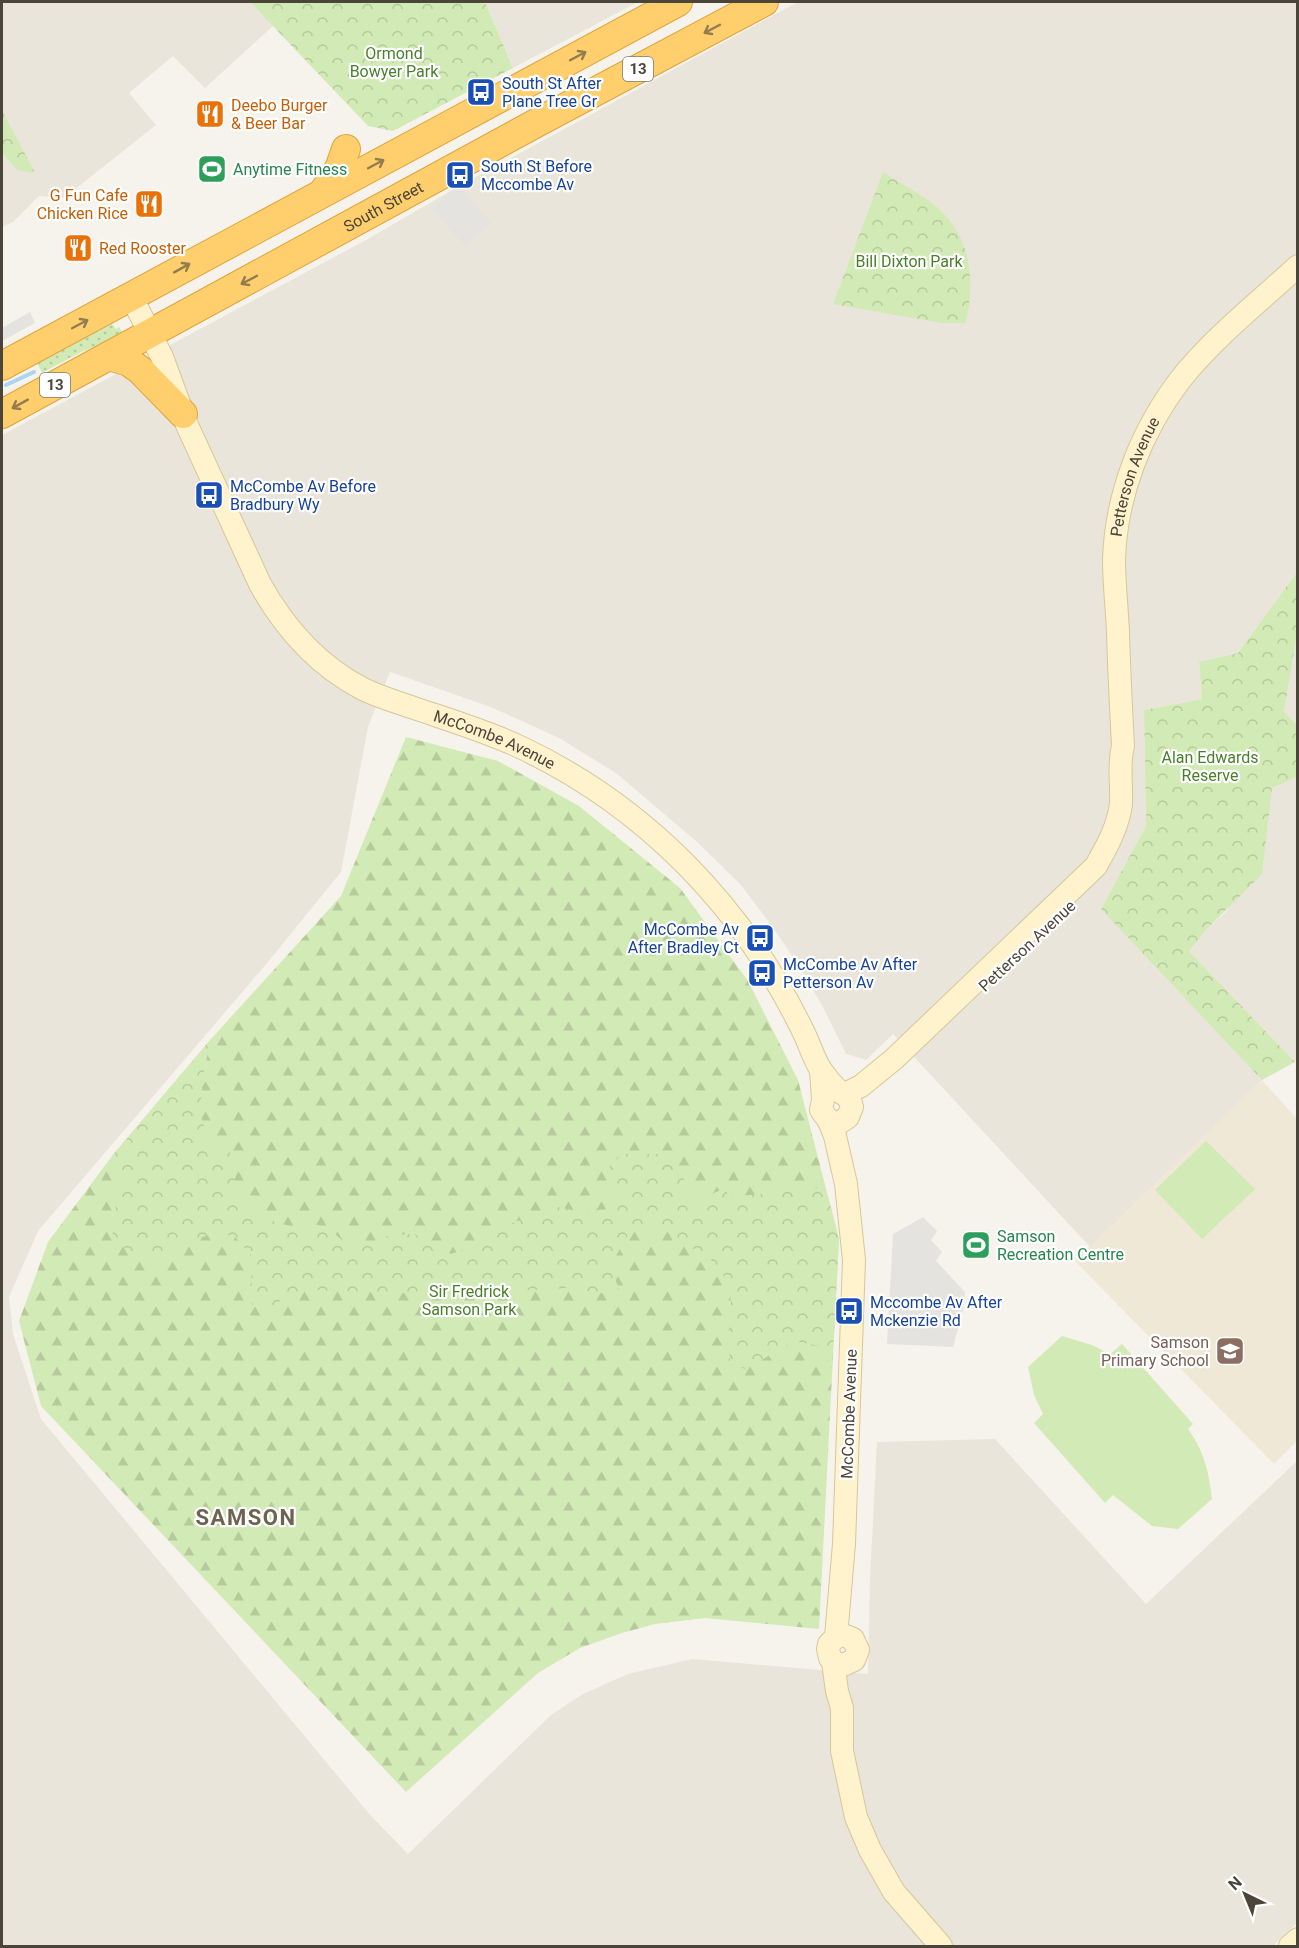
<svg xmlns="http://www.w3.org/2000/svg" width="1299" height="1948" viewBox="0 0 1299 1948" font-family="Roboto,sans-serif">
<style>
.residential{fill:#eae5da}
.education{fill:#efe8d6}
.grass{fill:url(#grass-dots)}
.forest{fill:url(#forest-firs)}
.park{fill:url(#park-crowns)}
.garden{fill:#d2eab5}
.parking{fill:#e5e3e0}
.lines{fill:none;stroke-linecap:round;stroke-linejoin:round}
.stream{stroke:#a9d4f2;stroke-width:4}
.secondary-casing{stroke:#d6c79b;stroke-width:24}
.highway-casing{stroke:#e0a43c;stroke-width:30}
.secondary{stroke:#fff3cd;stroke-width:22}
.highway{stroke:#ffcf6e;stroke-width:28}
.oneway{stroke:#937c4e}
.labels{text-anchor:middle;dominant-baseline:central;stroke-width:4.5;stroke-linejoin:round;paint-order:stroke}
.shield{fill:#fff;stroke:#817c74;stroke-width:1.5}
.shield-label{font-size:15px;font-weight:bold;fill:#4b4439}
.park-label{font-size:16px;fill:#4a7f2a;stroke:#fff}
.transit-label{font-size:16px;fill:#164399;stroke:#fff;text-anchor:start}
.food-label{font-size:16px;fill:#c56008;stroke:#fff;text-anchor:start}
.leisure-label{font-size:16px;fill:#27864d;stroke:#fff;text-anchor:start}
.street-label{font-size:16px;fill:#4b4439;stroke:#fff}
.education-label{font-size:16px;fill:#785e54;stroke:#fff;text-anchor:end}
.district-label{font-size:22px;font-weight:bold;letter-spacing:1.5px;fill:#6e6250;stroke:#fff}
</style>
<defs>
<pattern id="grass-dots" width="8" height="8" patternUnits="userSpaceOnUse" patternTransform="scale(1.5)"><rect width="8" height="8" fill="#d2eab5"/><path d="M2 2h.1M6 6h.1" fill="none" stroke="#b6ca9c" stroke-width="1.8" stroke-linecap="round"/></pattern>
<pattern id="forest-firs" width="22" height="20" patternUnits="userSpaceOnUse" patternTransform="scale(1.5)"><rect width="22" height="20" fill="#d2eab5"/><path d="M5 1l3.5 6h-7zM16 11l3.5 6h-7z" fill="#b6ca9c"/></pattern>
<pattern id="park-crowns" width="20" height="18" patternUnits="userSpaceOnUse" patternTransform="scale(1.5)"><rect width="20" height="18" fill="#d2eab5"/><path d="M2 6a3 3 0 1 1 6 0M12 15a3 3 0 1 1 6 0" fill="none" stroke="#b6ca9c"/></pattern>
</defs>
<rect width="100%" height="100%" fill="#f6f3ec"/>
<g class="residential">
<polygon points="2,2 250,2 273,26 205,88 173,56 129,93 156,125 64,198 39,196 13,222 2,227"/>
<polygon points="478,2 638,2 513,68 486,4"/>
<polygon points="798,2 1297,2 1297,572 1238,653 1199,663 1202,699 1144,710 1146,826 1101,909 1164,969 1262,1080 1090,1247 893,1034 866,1060 846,1054 823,1007 798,964 769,922 740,884 696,841 616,773 559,738 491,707 390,672 368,727 341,872 268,962 38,1231 9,1297 13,1334 41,1419 371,1816 408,1854 551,1715 583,1694 628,1674 692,1659 868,1674 870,1578 877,1442 995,1439 1146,1604 1297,1461 1297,1923 1273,1946 2,1946 2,435 366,240 459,186"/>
<polygon points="1297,635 1297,724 1284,712"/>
<polygon points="1297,777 1298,1059 1295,1062 1189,951 1208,928 1227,911 1272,788"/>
</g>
<polygon class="education" points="1262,1080 1297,1119 1297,1441 1274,1464 1075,1261"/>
<polygon class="grass" points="112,324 116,329 119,327 122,332 119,334 120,337 81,352 42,373 37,363"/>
<polygon class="forest" points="406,737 498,761 579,806 680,888 748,981 798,1080 839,1239 819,1629 705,1618 655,1624 622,1633 580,1648 538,1673 406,1792 41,1406 19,1321 48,1242 112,1156 211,1039 341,896"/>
<g class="park">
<polygon points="250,2 478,2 486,4 513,68 393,131 368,126"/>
<polygon points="2,110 35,173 17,170 2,153"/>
<path d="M 883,172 C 901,184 922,194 938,208 C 972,239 975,280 966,323 L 942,323 L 833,304 Z"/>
<polygon points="1297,572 1297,635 1284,712 1297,724 1297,777 1272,788 1262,874 1208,928 1189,951 1295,1062 1262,1080 1101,909 1146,826 1144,710 1202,699 1199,662 1238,653"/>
<polygon points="211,1039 203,1076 200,1114 212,1149 231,1153 237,1169 234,1185 245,1205 269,1220 293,1227 314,1224 328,1228 343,1241 368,1245 389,1235 415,1234 430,1246 451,1254 478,1245 510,1224 552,1206 577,1211 612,1209 614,1188 604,1172 622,1154 675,1154 692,1203 725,1188 729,1197 761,1194 779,1184 810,1185 827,1193 839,1239 832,1369 820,1346 794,1341 746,1369 731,1365 728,1345 732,1313 729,1284 714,1262 661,1228 634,1225 610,1266 619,1289 607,1294 566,1288 482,1293 435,1298 403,1293 308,1290 295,1293 273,1305 252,1307 251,1255 235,1237 220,1233 193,1239 159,1257 131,1252 112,1239 120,1170 112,1156"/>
</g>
<g class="garden">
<polygon points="1206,1141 1255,1189 1202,1239 1155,1190"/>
<path d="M 1062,1336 L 1092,1345 L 1110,1354 L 1122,1344 L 1193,1424 L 1188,1429 C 1204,1451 1209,1472 1212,1499 L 1178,1529 L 1152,1526 L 1113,1495 L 1105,1503 L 1034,1423 L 1043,1414 L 1034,1395 L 1028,1367 Z"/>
</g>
<g class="parking">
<polygon points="459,186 491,223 466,246 432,210 450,191"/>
<polygon points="30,312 35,323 2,341 2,328"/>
<polygon points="923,1217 937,1231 931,1240 942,1252 936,1261 965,1292 963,1310 953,1347 887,1344 893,1234"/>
</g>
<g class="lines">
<polyline class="stream" points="6,385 34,372"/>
<g class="secondary-casing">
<g id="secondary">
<path id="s1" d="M 131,296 L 162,357 L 187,425 L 260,584 C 285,629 317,665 363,689 C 379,697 397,702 414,708 C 449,720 486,731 520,747 C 645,806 742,906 802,1029 C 809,1042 813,1058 821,1070 C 826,1077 833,1086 839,1091 C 846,1096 850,1097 852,1107 L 848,1117 L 839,1123 L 829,1121"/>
<polyline points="821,1070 823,1100 821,1110 829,1121 835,1136 846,1184 854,1260 844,1544 836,1637"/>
<path id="s2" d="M 845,1094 L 861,1086 L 894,1059 L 1096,866 C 1107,846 1118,827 1121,804 C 1122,784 1118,765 1123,746 C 1121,708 1119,670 1118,632 C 1117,608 1114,584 1114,560 C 1116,495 1141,431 1180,380 C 1211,340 1260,301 1298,266"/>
<polyline points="833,1662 843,1665 854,1660 858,1650 853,1639 843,1635 836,1637 829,1644 828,1649 830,1658 833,1662 837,1691 842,1708 842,1751 856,1817 870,1850 894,1892 941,1946"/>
<polyline points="1290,1946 1298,1939"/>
</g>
</g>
<g class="highway-casing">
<g id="highway">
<polyline points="324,191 339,169 346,149"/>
<polyline points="109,356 129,362 140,370 183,414"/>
<polyline points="2,366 678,2"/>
<path id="s3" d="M 2,414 L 540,121 L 764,2"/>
</g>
</g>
<use href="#secondary" class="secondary"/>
<use href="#highway" class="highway"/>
</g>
<defs><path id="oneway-shaft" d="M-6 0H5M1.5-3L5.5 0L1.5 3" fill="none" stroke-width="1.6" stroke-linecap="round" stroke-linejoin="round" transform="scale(1.5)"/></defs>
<g class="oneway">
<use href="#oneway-shaft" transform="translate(712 29) rotate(152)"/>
<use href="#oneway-shaft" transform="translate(578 56) rotate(-28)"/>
<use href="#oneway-shaft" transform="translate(376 164) rotate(-28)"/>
<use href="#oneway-shaft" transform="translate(182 268) rotate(-29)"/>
<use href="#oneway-shaft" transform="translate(249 280) rotate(152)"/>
<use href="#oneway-shaft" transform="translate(80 324) rotate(-28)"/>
<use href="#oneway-shaft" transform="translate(20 404) rotate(151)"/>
</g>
<defs>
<g id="bus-square" transform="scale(1.5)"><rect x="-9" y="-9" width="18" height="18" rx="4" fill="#1a4fb4" stroke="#fff"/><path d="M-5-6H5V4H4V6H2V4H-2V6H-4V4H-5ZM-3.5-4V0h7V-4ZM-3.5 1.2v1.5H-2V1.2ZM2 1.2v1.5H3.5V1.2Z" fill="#fff"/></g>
<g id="restaurant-square" transform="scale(1.5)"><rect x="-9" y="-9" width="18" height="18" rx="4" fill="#e8710a" stroke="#fff"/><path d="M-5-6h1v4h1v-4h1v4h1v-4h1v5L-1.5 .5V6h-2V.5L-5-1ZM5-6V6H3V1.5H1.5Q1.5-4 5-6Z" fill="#fff"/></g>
<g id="stadium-square" transform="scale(1.5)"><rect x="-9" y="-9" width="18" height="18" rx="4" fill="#2e9e5b" stroke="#fff"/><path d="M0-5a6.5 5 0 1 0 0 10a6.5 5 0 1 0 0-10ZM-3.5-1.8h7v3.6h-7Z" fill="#fff"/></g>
<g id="school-square" transform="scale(1.5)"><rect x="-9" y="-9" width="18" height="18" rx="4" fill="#8d6e63" stroke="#fff"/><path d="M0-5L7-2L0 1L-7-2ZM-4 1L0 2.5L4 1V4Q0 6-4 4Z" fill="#fff"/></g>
</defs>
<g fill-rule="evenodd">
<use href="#bus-square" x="481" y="92"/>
<use href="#restaurant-square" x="210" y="114"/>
<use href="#stadium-square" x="212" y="169"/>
<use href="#bus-square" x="460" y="175"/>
<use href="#restaurant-square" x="149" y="204"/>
<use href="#restaurant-square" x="78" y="248"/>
<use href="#bus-square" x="209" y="495"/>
<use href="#bus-square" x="760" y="938"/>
<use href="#bus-square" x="762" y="973"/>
<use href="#stadium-square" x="976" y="1245"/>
<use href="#bus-square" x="849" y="1311"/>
<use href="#school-square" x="1230" y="1351"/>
</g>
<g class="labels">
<g class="shield">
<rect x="623" y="57" width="30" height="24" rx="4.5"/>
<rect x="40" y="373" width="30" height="24" rx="4.5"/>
</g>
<g class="shield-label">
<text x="638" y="69">13</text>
<text x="55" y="385">13</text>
</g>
<g class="park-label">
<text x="394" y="53">Ormond<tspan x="394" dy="18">Bowyer Park</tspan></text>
<text x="909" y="261">Bill Dixton Park</text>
<text x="1210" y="757">Alan Edwards<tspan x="1210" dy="18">Reserve</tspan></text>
<text x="469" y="1291">Sir Fredrick<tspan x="469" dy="18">Samson Park</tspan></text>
</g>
<g class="transit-label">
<text x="502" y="83">South St After<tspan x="502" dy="18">Plane Tree Gr</tspan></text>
<text x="481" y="166">South St Before<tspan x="481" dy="18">Mccombe Av</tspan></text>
<text x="230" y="486">McCombe Av Before<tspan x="230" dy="18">Bradbury Wy</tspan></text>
<text x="739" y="929" text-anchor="end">McCombe Av<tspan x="739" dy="18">After Bradley Ct</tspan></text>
<text x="783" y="964">McCombe Av After<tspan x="783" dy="18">Petterson Av</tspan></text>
<text x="870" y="1302">Mccombe Av After<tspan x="870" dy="18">Mckenzie Rd</tspan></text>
</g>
<g class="food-label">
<text x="231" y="105">Deebo Burger<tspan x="231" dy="18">&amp; Beer Bar</tspan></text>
<text x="128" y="195" text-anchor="end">G Fun Cafe<tspan x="128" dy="18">Chicken Rice</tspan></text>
<text x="99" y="248">Red Rooster</text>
</g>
<g class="leisure-label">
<text x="233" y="169">Anytime Fitness</text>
<text x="997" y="1236">Samson<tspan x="997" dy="18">Recreation Centre</tspan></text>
</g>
<g class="street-label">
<text stroke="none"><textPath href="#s3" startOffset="434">South Street</textPath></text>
<text stroke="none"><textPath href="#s2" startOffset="738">Petterson Avenue</textPath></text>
<text stroke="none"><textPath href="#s1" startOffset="606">McCombe Avenue</textPath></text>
<text transform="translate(1027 946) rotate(-43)">Petterson Avenue</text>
<text transform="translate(849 1414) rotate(-88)">McCombe Avenue</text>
</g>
<g class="education-label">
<text x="1209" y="1342">Samson<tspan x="1209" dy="18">Primary School</tspan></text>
</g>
<g class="district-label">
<text x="246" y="1517">SAMSON</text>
</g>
</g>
<rect width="1299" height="1948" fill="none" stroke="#4b4439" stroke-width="6"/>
<g transform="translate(1245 1894) rotate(317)" stroke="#ffffff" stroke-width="4.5" paint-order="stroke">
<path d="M0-4.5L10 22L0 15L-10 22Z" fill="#4b4439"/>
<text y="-9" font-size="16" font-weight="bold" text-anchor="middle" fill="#4b4439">N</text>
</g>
</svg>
